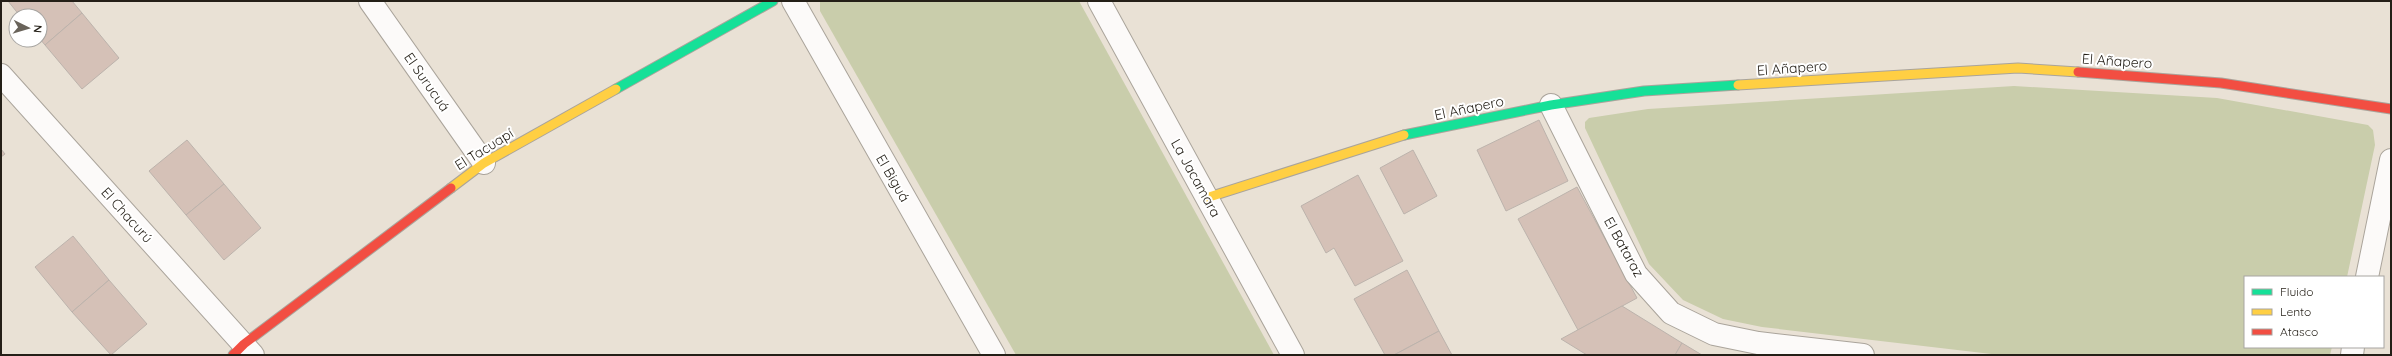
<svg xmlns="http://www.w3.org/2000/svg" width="2392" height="356" viewBox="0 0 2392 356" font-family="Quicksand,sans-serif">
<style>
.green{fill:#c9cdab}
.building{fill:#d5c1b7;stroke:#bcb3ac}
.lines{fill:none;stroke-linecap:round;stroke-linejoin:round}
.street-casing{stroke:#aaa49b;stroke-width:24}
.fast-casing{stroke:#aaa49b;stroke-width:11}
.slow-casing{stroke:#aaa49b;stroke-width:11}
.jam-casing{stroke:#aaa49b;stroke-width:11}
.street{stroke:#fcfaf9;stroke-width:22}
.fast{stroke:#16e098;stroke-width:9}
.slow{stroke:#ffcf43;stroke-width:9}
.jam{stroke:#f24e42;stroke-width:9}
.labels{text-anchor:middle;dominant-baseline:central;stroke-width:4;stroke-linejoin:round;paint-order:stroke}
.street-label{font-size:14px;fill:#241f17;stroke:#fff}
</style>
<rect width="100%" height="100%" fill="#e9e1d5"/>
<g class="green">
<polygon points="820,1 1079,1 1274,355 1016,355 820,11"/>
<polygon points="2014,86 2217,98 2368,125 2373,130 2375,145 2347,277 2245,277 2245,347 2332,347 2330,355 2000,355 1762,327 1723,319 1683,300 1649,264 1585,128 1585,122 1589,118 1648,109"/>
</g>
<g class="building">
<polygon points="8,1 72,1 82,13 45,45 40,39 40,16 20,16"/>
<polygon points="82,13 119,58 82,89 45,45"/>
<polygon points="1539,120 1568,181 1506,211 1477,150"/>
<polygon points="187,140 224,184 186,215 149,171"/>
<polygon points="1,149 5,154 1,157"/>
<polygon points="1413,150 1437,196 1404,214 1380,168"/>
<polygon points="1358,175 1403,261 1355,286 1334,248 1326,253 1301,206"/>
<polygon points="224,184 261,228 224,260 186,215"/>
<polygon points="1577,187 1637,298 1578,330 1518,219"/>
<polygon points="73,236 109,280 72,312 35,267"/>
<polygon points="1407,270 1439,331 1394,355 1385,355 1354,299"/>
<polygon points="109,280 147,324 111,355 72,312"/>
<polygon points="1622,306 1682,343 1675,355 1587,355 1561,339"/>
<polygon points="1439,331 1452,355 1394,355"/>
<polygon points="1682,343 1702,355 1675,355"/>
</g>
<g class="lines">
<g class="street-casing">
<g id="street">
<polyline points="370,1 484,163"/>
<polyline points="793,1 994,355"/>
<polyline points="1099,1 1293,355"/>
<polyline points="1,75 253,355"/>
<polyline points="1551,105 1636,274 1671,313 1714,334 1758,343 1863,355"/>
<polyline points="2367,277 2391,160"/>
<polyline points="2352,355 2353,347"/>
</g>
</g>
<g class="fast-casing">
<g id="fast">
<polyline points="616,89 773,1"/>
<polyline points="1404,135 1551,105 1644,91 1738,85"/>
</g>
</g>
<g class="slow-casing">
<g id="slow">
<polyline points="1738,85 2018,68 2078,72"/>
<polyline points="451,188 484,163 616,89"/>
<polyline points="1206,198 1404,135"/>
</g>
</g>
<g class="jam-casing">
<g id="jam">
<polyline points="2078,72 2221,83 2391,109"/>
<polyline points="233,355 244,344 451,188"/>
</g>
</g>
<use href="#street" class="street"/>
<use href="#fast" class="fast"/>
<use href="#slow" class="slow"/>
<use href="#jam" class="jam"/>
</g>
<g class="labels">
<g class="street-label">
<text transform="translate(2117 61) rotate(4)">El Añapero</text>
<text transform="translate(1792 68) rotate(-4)">El Añapero</text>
<text transform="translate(427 82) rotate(55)">El Surucuá</text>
<text transform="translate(1469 108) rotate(-12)">El Añapero</text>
<text transform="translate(484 149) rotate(-32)">El Tacuapí</text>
<text transform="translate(893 178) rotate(60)">El Biguá</text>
<text transform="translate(1196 178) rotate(61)">La Jacamara</text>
<text transform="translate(127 215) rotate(48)">El Chacurú</text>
<text transform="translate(1624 247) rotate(61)">El Bataraz</text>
</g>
</g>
<rect width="2392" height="356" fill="none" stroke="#241f17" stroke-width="4"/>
<rect x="2244" y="276" width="140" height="72" fill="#ffffff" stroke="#a7a5a2"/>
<rect x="2252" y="289" width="20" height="6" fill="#16e098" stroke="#a7a5a2"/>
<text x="2280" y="296" font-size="12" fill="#241f17">Fluido</text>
<rect x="2252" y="309" width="20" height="6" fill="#ffcf43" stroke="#a7a5a2"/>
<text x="2280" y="316" font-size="12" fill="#241f17">Lento</text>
<rect x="2252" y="329" width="20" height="6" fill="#f24e42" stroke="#a7a5a2"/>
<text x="2280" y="336" font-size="12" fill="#241f17">Atasco</text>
<g transform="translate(28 28) rotate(95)"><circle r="19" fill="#ffffff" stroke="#a7a5a2"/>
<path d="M0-3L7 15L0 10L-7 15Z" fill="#69635a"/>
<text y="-6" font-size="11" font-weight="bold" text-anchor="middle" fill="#241f17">N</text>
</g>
</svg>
